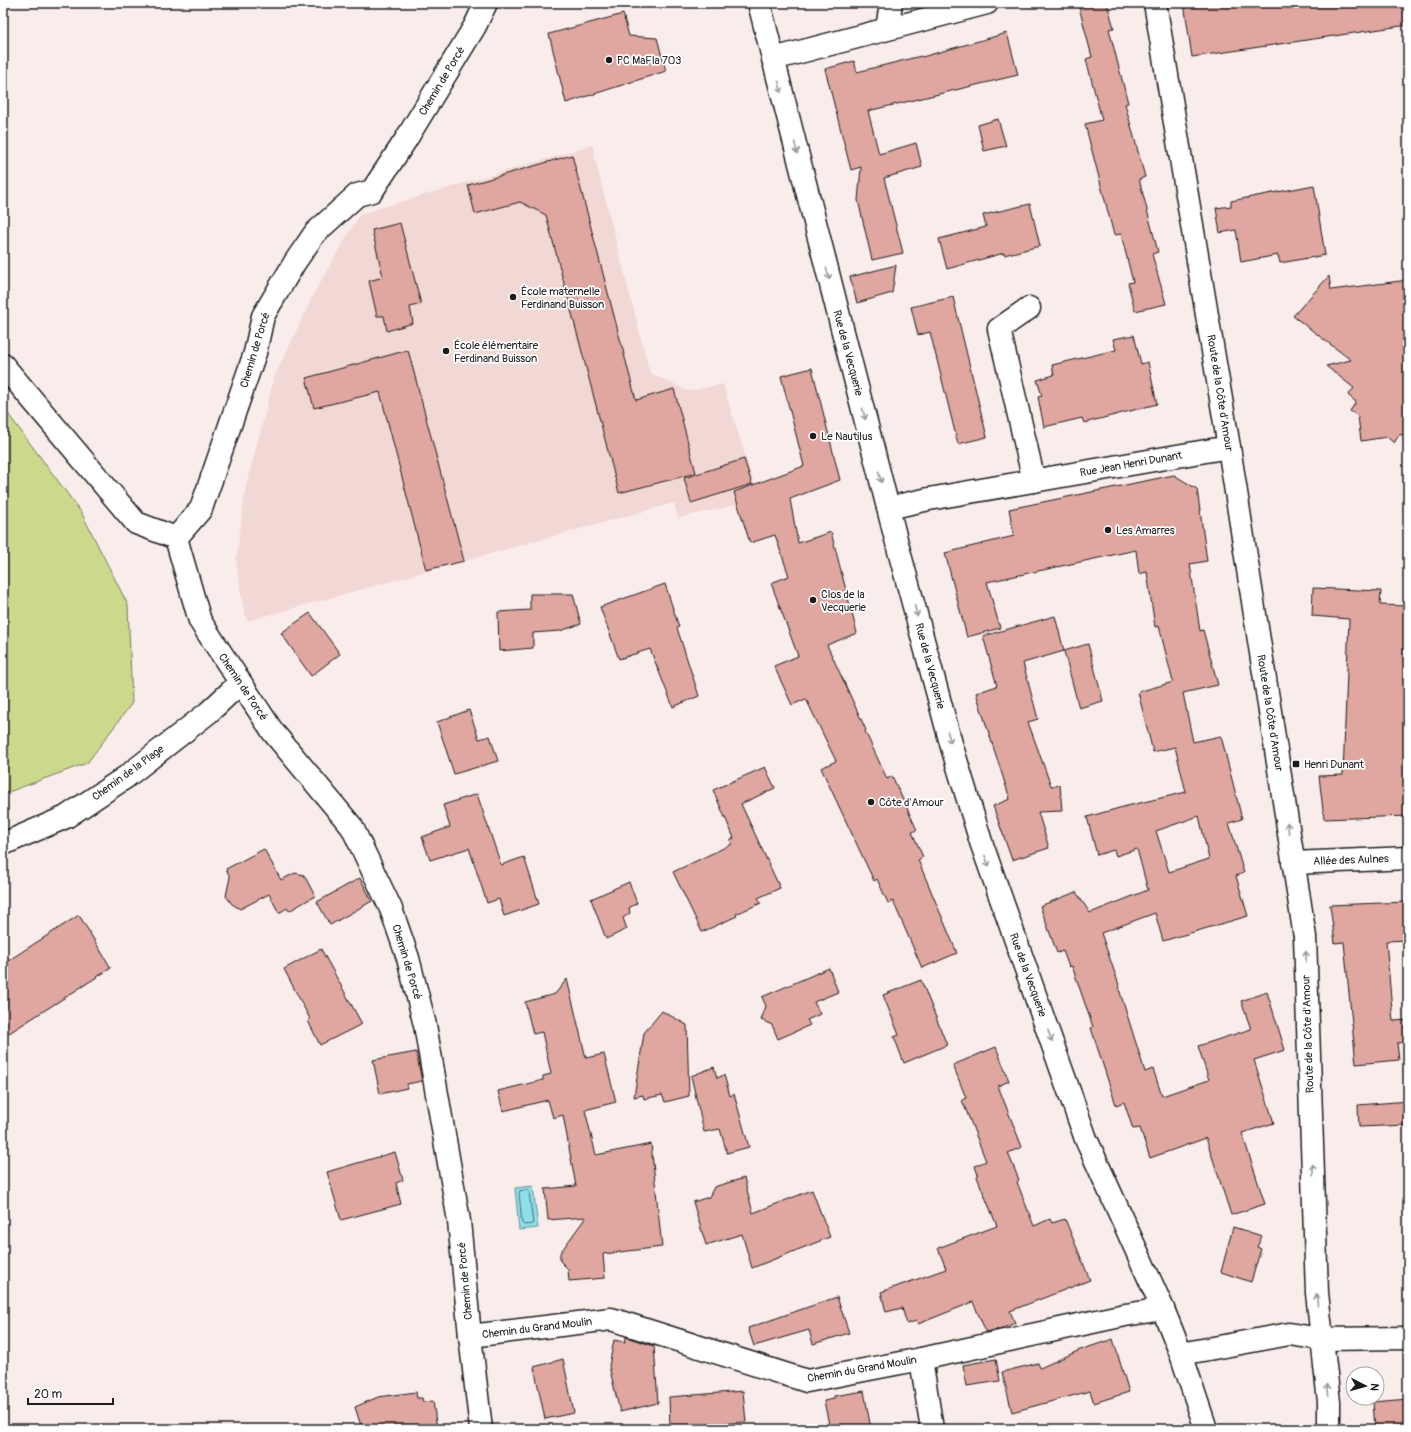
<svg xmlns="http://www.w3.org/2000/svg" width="1411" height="1432" viewBox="0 0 1411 1432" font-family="Pangolin,sans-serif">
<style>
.built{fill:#f2d8d5}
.green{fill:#cbd98c;stroke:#747a54}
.water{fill:#8fdfe9;stroke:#619197}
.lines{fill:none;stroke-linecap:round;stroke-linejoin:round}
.shore{stroke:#4a6a6e;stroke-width:1}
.building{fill:#e0a6a0;stroke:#1c1c1c;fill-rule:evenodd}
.street-casing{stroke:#1c1c1c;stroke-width:25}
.secondary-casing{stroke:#1c1c1c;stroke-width:25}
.street{stroke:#fff;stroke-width:22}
.secondary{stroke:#fff;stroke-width:22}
.oneway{stroke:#999}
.poi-dot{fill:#1c1c1c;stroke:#fff;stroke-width:1.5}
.labels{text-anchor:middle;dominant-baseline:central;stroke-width:3.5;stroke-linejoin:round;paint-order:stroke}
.poi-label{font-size:11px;fill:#1c1c1c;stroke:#fff;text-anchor:start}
.street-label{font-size:11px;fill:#1c1c1c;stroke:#fff}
</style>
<rect width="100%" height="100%" fill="#f9edec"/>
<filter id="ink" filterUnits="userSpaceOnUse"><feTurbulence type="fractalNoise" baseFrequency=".025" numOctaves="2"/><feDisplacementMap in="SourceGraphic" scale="8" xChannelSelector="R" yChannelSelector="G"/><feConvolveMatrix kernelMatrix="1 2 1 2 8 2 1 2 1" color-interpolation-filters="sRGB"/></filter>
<g filter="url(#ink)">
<polygon class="built" points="593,145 595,159 650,373 688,391 723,384 759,500 678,518 674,503 247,621 242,601 236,559 246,486 274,378 316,289 360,214"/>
<polygon class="green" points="3,407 81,512 128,605 132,703 87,763 3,794"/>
<polygon class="water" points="533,1186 538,1228 519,1230 515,1188"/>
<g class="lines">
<polygon class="shore" points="528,1190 529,1192 533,1223 532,1224 524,1225 522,1223 519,1193 520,1191"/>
</g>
<g class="building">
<polygon points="1095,3 1107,3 1114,28 1109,29 1128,103 1125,104 1145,177 1139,179 1158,252 1152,254 1166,304 1135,311 1128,283 1133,282 1121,234 1114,235 1085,124 1102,120 1086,59 1092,57 1079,7"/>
<polygon points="1184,3 1408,3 1408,25 1192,57"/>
<polygon points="623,14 629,36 657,38 666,71 566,103 549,34"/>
<polygon points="1007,33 1018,75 868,111 879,154 916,143 922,167 884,178 903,253 872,260 858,200 861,167 851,170 825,69 854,61 857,72 921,56 922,57"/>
<polygon points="998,119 1006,146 984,151 978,125"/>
<polygon points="572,155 636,400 674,389 696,473 619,493 546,215 520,202 475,214 468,185"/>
<polygon points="1314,185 1325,255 1280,263 1278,255 1241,262 1236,230 1220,233 1216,208 1231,206 1231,201"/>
<polygon points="1030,204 1040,246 1004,255 1004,253 947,269 939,239 986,227 983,215"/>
<polygon points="400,223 421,304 410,307 413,323 387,331 384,316 377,316 369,281 383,277 372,230"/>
<polygon points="896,265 892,293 857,303 850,277"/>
<polygon points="1329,276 1331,290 1408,280 1408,434 1399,435 1394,443 1387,437 1361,441 1358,416 1350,411 1356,402 1348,395 1354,388 1326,366 1351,360 1293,316"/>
<polygon points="953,297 987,437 958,444 930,332 918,335 911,307"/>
<polygon points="1134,335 1141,364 1148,362 1157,404 1084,423 1082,418 1044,427 1038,397 1042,396 1037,380 1054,375 1052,365 1116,350 1113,339"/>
<polygon points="408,350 464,561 426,570 380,392 314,408 306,378"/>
<polygon points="812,368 840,480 790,499 798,543 831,532 857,633 827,645 866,730 865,731 887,779 892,776 917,830 912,832 923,857 918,860 957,953 922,968 893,901 888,903 877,879 874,881 821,768 836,761 806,699 792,705 774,666 798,656 771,583 789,576 775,535 750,543 734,492 804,466 781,376"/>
<polygon points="744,459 752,484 691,503 684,478"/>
<path d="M 1174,475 L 1197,489 L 1207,561 L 1190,564 L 1200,631 L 1203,630 L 1218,685 L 1183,693 L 1193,742 L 1221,736 L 1242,819 L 1229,823 L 1244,873 L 1236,876 L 1248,916 L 1163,941 L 1155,913 L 1101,933 L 1120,988 L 1119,989 L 1145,1072 L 1153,1069 L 1162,1096 L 1209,1080 L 1198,1046 L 1251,1029 L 1241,1001 L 1267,992 L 1285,1050 L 1254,1060 L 1274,1123 L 1242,1133 L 1265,1204 L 1231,1215 L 1206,1138 L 1150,1158 L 1140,1128 L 1133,1129 L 1124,1102 L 1116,1105 L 1091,1028 L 1093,1027 L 1072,966 L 1069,967 L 1063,951 L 1057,953 L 1040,906 L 1076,892 L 1090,913 L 1148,890 L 1137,849 L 1116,856 L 1114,850 L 1097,855 L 1087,817 L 1123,807 L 1186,792 L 1175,747 L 1153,752 L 1138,692 L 1173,682 L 1159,626 L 1155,627 L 1147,572 L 1139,574 L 1136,550 L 987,582 L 1000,628 L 967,637 L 945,553 L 1014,536 L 1009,509 ZM 1199,816 L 1209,859 L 1169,872 L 1156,831 Z"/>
<polygon points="665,584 679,627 677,628 699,696 673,707 650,649 619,659 600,607"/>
<polygon points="1313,588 1381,591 1380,605 1408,606 1408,734 1407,773 1408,773 1408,816 1324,819 1319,776 1343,775 1349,619 1312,616"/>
<polygon points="530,594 573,594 581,624 560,631 533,633 533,648 499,651 498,612 530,610"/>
<polygon points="310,613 340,654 311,676 281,633"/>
<polygon points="1055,616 1064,651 1023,663 1038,719 1028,722 1051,786 1060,785 1062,811 1038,812 1049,848 1012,860 993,806 1010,799 976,693 997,686 983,636"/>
<polygon points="1088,644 1103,701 1079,708 1064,651"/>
<polygon points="469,710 479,739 490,736 498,761 454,774 437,722"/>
<polygon points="765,767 775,788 741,804 780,888 758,898 761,903 736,914 737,916 702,932 673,872 732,844 730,840 734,838 713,790"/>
<polygon points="477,794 501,865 524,857 539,904 504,916 499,899 487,903 469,848 430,860 422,837 450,827 443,805"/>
<polygon points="264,849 281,880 295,873 304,875 315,896 289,911 287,908 279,913 269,894 240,909 232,904 226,896 230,877 226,869"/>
<polygon points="360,878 372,901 330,925 317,902"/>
<polygon points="629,882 637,903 629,908 630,913 623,918 627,929 606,939 591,899"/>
<polygon points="1408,902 1408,940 1386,941 1393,1021 1408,1020 1408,1042 1397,1043 1399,1060 1356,1064 1344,942 1335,943 1330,905"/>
<polygon points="79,915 111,968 3,1037 3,964"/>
<polygon points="321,949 362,1024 320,1045 308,1021 310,1019 284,969"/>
<polygon points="829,968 838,992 814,1002 820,1014 807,1020 810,1025 778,1039 772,1025 761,1020 766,1006 762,997"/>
<polygon points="567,979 586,1058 604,1054 616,1102 585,1110 596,1155 651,1144 662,1247 603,1254 605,1278 569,1281 568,1269 560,1261 560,1253 586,1217 548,1220 545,1189 576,1186 563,1115 553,1118 548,1100 503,1111 498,1091 543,1080 543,1076 551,1074 542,1032 533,1034 525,1002 555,994"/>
<polygon points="921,980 947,1045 904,1063 894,1037 899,1035 883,995"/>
<polygon points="662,1011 687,1025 689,1096 665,1102 662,1095 644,1099 643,1095 634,1097 644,1033"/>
<polygon points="996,1047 1009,1081 998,1086 1022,1147 1008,1153 1019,1180 1017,1182 1034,1226 1050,1219 1052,1223 1065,1219 1090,1280 1010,1311 1015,1323 1003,1328 986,1332 973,1302 918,1324 916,1321 907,1324 902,1308 886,1312 881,1292 946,1269 938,1248 997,1226 977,1177 978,1175 975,1166 986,1161 962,1100 966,1098 953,1065"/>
<polygon points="416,1052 422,1081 407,1084 407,1088 380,1094 373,1060"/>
<polygon points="714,1067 717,1078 724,1075 730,1096 734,1094 749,1147 727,1153 720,1129 704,1132 691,1076"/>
<polygon points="1408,1101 1408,1125 1359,1127 1358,1105"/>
<polygon points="395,1152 403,1180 396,1183 401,1204 341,1220 327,1172"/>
<polygon points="744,1178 753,1213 812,1190 830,1237 752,1268 742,1234 706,1245 693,1202 709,1197 714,1187"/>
<polygon points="1233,1227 1262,1236 1257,1247 1261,1249 1251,1282 1221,1272"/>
<polygon points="837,1297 849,1333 813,1344 809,1330 754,1346 748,1328"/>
<polygon points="626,1337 654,1346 658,1403 620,1412 609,1366 614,1340 625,1342"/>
<polygon points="1113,1339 1129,1392 1094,1403 1090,1391 1012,1412 1002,1372 1038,1363 1040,1368 1080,1350"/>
<polygon points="563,1359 574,1413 545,1419 534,1367"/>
<polygon points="996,1359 1000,1381 967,1386 963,1365"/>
<polygon points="743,1391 746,1422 670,1427 669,1397"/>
<polygon points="864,1391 871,1429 830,1429 824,1401 834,1399 834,1396"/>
<polygon points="416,1392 417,1398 422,1398 423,1402 433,1401 437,1429 362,1429 355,1407 378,1397"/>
<polygon points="1408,1399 1408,1429 1375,1429 1373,1402"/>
</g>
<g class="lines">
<g class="street-casing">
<g id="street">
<polyline points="887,29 891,3"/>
<polyline points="773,59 987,3"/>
<polyline points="1029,308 999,329 1034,481"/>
<polyline points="3,365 136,523 176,538"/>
<polyline points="888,508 929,499 1229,447"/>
<polyline points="176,538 200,621 273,732 352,827 391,909 408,958 425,1025 459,1221 470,1336 481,1429"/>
<polyline points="176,538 201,509 255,353 263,316 295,262 315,233 357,195 372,191 405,141 475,26 486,3"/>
<polyline points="3,844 66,817 126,777 209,712 240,683"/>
<polyline points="1293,863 1408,858"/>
<polyline points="470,1336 611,1319 807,1381 921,1359 1125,1315 1163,1309"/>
<polyline points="1321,1339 1408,1338"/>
<polyline points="921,1359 932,1429"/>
</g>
</g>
<g class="secondary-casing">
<g id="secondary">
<polyline points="759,3 899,551 952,747 981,842 1086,1139 1163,1309 1181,1354 1206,1429"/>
<polyline points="1155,3 1229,447 1305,937 1317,1293 1329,1402 1329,1429"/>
<polyline points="1181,1354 1289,1334 1321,1339"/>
</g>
</g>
<use href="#street" class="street"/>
<use href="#secondary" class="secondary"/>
</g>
<defs><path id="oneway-shaft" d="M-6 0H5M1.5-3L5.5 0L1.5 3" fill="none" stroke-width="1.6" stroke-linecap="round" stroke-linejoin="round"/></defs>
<g class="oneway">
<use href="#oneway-shaft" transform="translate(780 87) rotate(76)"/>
<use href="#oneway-shaft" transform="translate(796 148) rotate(76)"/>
<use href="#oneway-shaft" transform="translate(828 274) rotate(75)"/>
<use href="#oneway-shaft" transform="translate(864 414) rotate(75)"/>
<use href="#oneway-shaft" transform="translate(880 477) rotate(76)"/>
<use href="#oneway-shaft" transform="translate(916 611) rotate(75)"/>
<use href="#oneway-shaft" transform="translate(949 737) rotate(75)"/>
<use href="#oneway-shaft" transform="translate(1288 828) rotate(-99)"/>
<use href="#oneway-shaft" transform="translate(987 861) rotate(70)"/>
<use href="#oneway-shaft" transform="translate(1306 957) rotate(-92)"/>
<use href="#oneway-shaft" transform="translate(1050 1036) rotate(70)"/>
<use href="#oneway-shaft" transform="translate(1313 1170) rotate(-92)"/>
<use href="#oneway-shaft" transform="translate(1317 1300) rotate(-95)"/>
<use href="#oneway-shaft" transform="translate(1328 1390) rotate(-96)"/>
</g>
</g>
<g class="poi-dot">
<circle cx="609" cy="60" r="4"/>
<circle cx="513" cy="297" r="4"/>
<circle cx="446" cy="351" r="4"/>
<circle cx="813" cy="436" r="4"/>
<circle cx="1108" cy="530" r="4"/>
<circle cx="813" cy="600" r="4"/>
<rect x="1292" y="760" width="8" height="8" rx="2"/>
<circle cx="871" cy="802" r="4"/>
</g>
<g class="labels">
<g class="poi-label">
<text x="617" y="60">PC MaFla 703</text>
<text x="521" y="291">École maternelle<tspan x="521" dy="13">Ferdinand Buisson</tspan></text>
<text x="454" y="345">École élémentaire<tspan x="454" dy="13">Ferdinand Buisson</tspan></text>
<text x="821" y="436">Le Nautilus</text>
<text x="1116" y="530">Les Amarres</text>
<text x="821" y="594">Clos de la<tspan x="821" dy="13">Vecquerie</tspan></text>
<text x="1304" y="764">Henri Dunant</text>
<text x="879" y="802">Côte d'Amour</text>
</g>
<g class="street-label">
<text transform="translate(442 81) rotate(-59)">Chemin de Porcé</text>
<text transform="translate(255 350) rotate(-73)">Chemin de Porcé</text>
<text transform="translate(848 353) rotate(75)">Rue de la Vecquerie</text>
<text transform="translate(1220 393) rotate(81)">Route de la Côte d'Amour</text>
<text transform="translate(1131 464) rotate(-10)">Rue Jean Henri Dunant</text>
<text transform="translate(930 666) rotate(75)">Rue de la Vecquerie</text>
<text transform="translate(243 687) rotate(56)">Chemin de Porcé</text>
<text transform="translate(1270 713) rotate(81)">Route de la Côte d'Amour</text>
<text transform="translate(128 773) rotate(-36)">Chemin de la Plage</text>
<text transform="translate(1351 860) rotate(-2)">Allée des Aulnes</text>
<text transform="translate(407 962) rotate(73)">Chemin de Porcé</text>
<text transform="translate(1028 975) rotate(70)">Rue de la Vecquerie</text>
<text transform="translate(1308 1034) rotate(-92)">Route de la Côte d'Amour</text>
<text transform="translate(465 1281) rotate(-95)">Chemin de Porcé</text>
<text transform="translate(537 1328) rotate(-7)">Chemin du Grand Moulin</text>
<text transform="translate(862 1369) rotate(-10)">Chemin du Grand Moulin</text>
</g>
</g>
<rect width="1411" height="1432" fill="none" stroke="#fff" stroke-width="16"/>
<rect x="8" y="8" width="1395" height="1416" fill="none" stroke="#1c1c1c" stroke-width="1.5" filter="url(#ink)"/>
<g transform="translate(1365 1386) rotate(96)"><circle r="19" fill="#ffffff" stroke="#a4a4a4"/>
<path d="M0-3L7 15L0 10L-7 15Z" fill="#1c1c1c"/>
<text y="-6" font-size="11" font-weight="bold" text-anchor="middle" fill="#1c1c1c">N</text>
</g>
<path d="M28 1398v6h85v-6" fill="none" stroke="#1c1c1c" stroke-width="2"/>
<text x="34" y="1398" font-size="12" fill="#1c1c1c" stroke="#ffffff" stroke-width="3" paint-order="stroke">20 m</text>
</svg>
